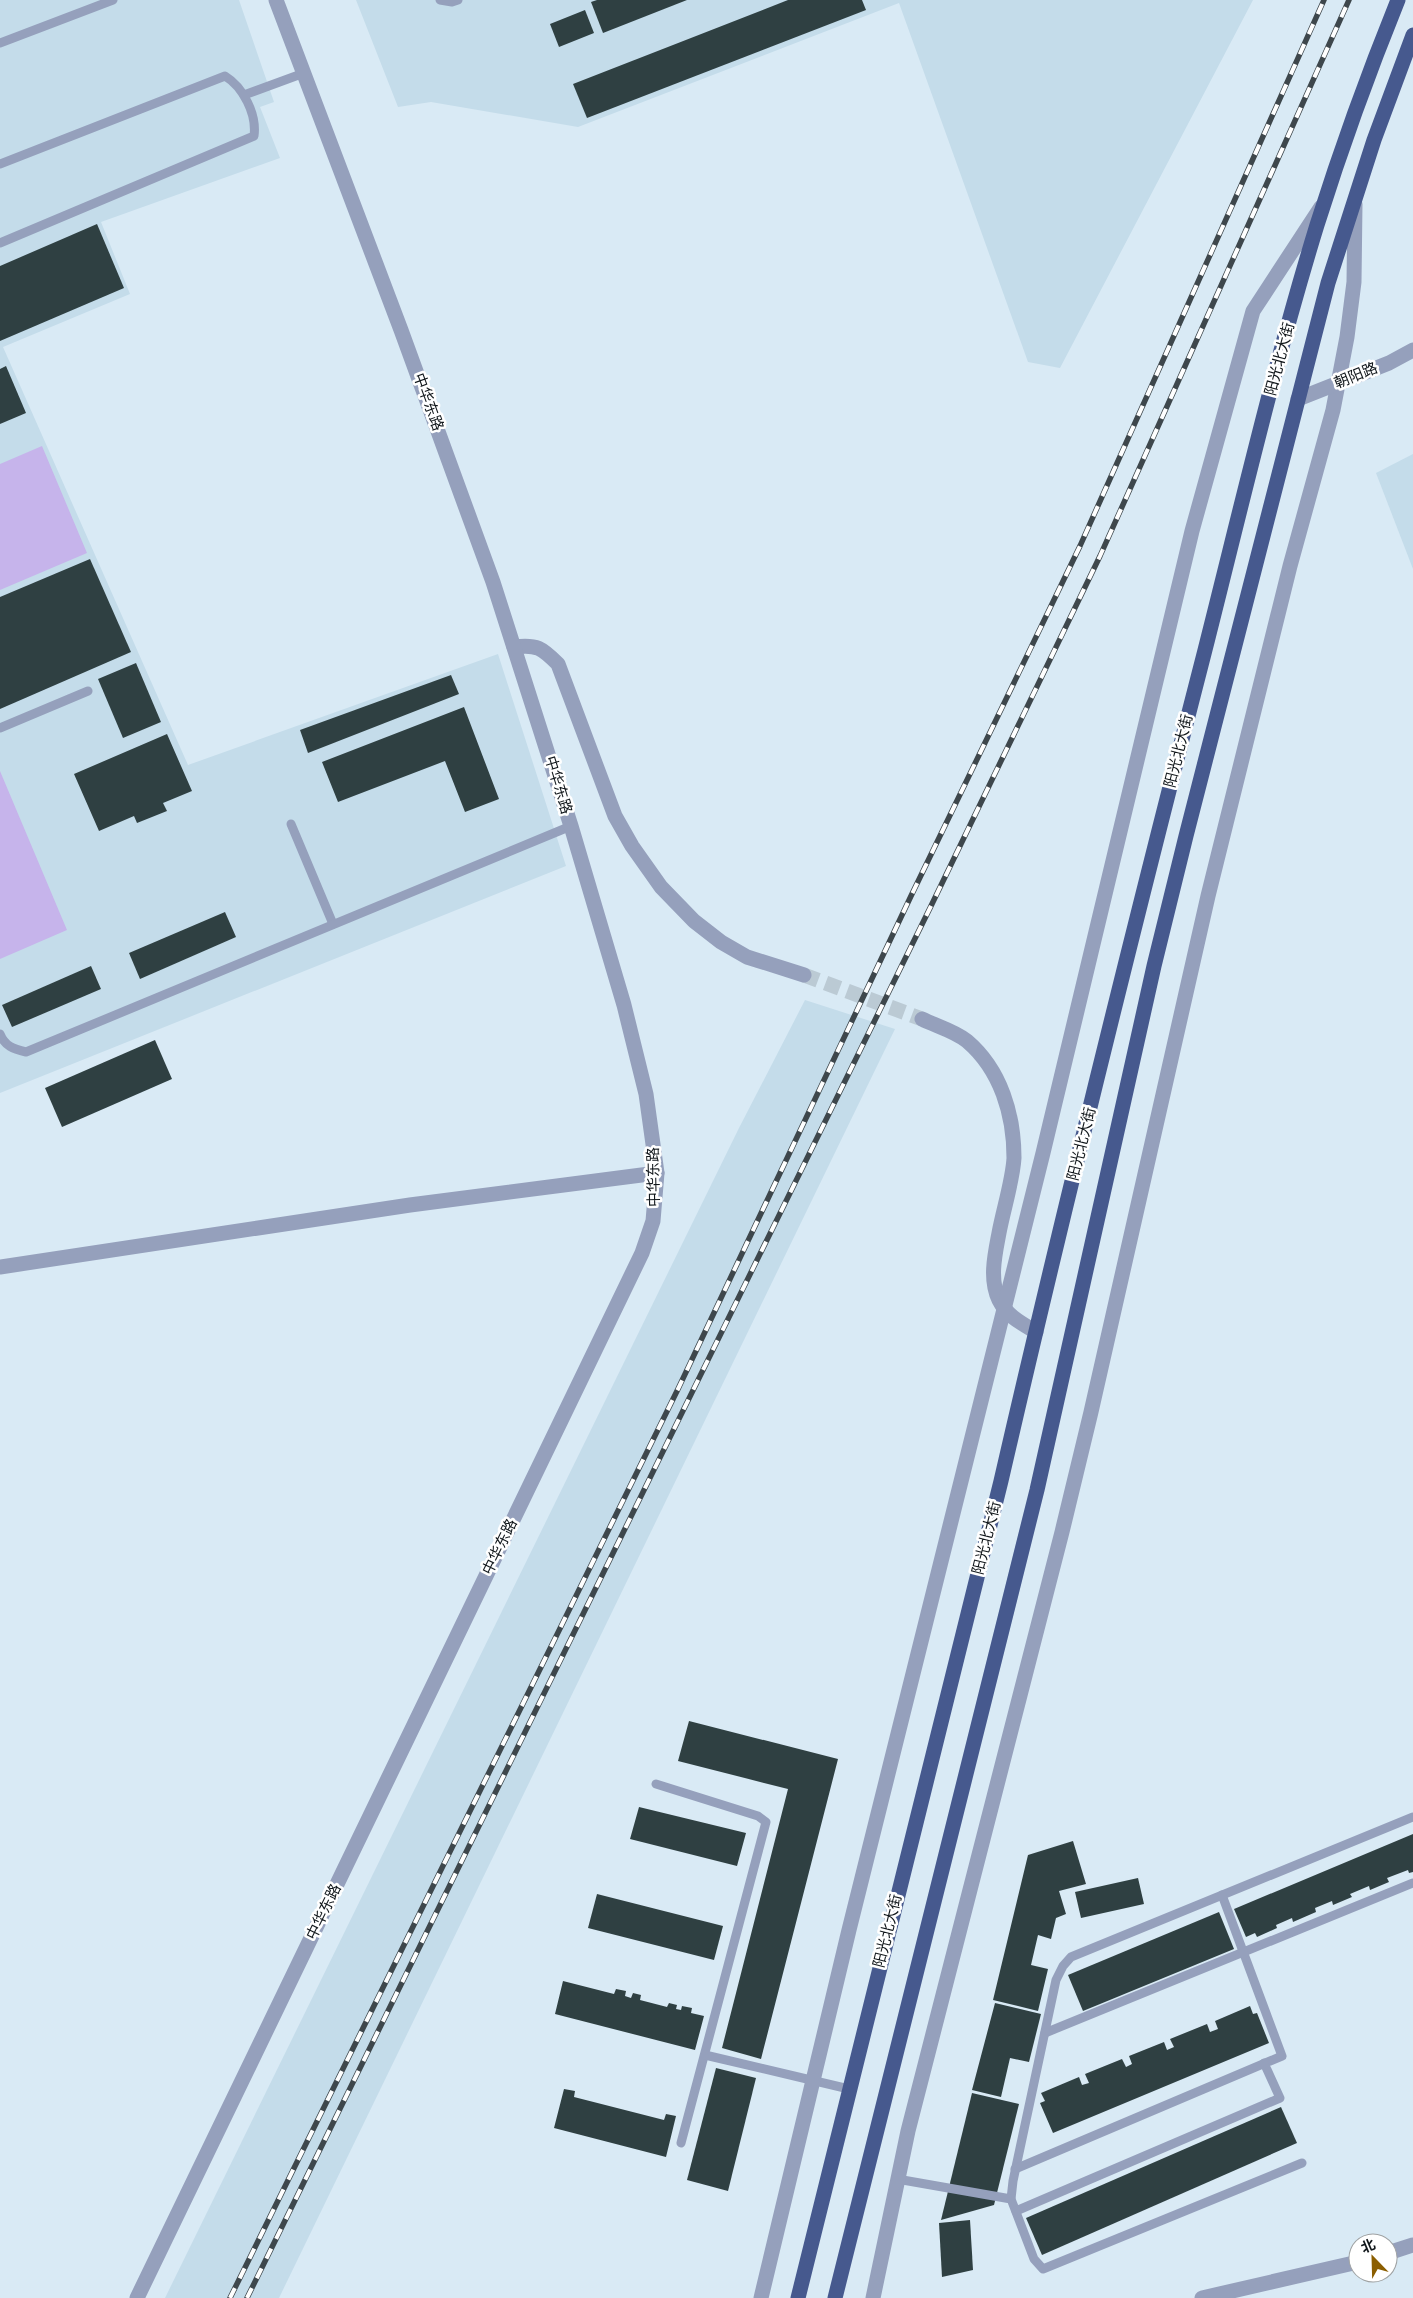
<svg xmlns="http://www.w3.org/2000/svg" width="1413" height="2298" viewBox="0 0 1413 2298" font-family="'Sofia Sans Condensed','Noto Sans SC',sans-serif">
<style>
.built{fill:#c4dcea}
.green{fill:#c6b4eb}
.building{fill:#2f4042}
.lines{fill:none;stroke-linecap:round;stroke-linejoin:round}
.minor-tunnel{stroke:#bbcad4;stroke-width:15;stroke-dasharray:15 8;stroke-linecap:butt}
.service{stroke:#95a0bc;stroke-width:9}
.minor{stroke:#95a0bc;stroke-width:15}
.tertiary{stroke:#95a0bc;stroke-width:15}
.trunk{stroke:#46598e;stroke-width:15}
.rail-casing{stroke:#3e474c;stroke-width:5.5}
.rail{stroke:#fff;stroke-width:4;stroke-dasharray:11;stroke-linecap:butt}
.labels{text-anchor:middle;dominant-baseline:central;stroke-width:5;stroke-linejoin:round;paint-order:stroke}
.street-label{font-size:15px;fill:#10161a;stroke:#fff}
</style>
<rect width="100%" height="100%" fill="#d9eaf5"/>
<g class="built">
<polygon points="0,0 239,0 274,102 260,107 280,158 101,222 130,294 3,347 188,765 498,654 566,866 0,1093"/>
<polygon points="356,0 1253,0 1060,368 1028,362 899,3 578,127 431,102 398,107"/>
<polygon points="1413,454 1413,569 1376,473"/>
<polygon points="805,1000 895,1029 279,2298 165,2298 739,1128"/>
</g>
<g class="green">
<polygon points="42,446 87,553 0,590 0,464"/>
<polygon points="0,771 67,930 0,959"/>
</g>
<g class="building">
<polygon points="597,0 687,0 603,33 591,2"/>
<polygon points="788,0 862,0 866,10 587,118 573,84"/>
<polygon points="585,10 594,33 559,47 550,24"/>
<polygon points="97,224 124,288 0,341 0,266"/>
<polygon points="6,366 26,413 0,424 0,369"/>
<polygon points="90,559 131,652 0,709 0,597"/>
<polygon points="136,663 161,722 123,738 98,679"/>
<polygon points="451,675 459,694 308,753 300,730"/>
<polygon points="464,707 499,799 465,812 445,761 338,802 322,762"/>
<polygon points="167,734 192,791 163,803 167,811 137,823 134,816 99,831 74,774"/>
<polygon points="225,912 236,937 140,979 129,953"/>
<polygon points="91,966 101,989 12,1027 2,1005"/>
<polygon points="155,1040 172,1079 62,1127 45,1088"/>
<polygon points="689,1721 838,1759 761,2059 722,2048 788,1789 678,1761"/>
<polygon points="639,1807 746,1833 737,1866 630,1839"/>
<polygon points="1413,1834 1413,1872 1409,1873 1408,1870 1387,1878 1389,1882 1370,1890 1369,1886 1350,1894 1352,1897 1333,1905 1332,1901 1315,1908 1316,1912 1293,1922 1292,1918 1276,1925 1277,1928 1257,1937 1255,1933 1246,1937 1234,1909"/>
<polygon points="1073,1841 1086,1884 1059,1891 1066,1914 1056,1918 1051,1939 1038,1935 1031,1965 1048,1969 1038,2011 993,2000 1028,1855"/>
<polygon points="1138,1878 1144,1904 1081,1918 1075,1892"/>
<polygon points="597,1894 723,1926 714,1960 588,1928"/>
<polygon points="1219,1912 1234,1949 1083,2011 1068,1975"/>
<polygon points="563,1981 614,1994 616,1989 626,1991 625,1996 631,1998 633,1993 641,1995 640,2000 667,2007 669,2003 677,2005 676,2009 681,2010 682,2006 692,2008 691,2013 704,2016 695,2050 555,2014"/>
<polygon points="995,2003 1041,2014 1029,2062 1010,2058 1001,2097 972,2090"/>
<polygon points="1250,2006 1253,2014 1257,2013 1269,2043 1053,2133 1040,2103 1045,2101 1041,2093 1079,2077 1082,2085 1089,2083 1085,2074 1122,2059 1126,2067 1132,2064 1129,2056 1164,2042 1167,2050 1174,2047 1170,2039 1207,2024 1210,2032 1218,2029 1215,2021"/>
<polygon points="716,2068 756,2078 728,2191 687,2180"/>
<polygon points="564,2089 575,2091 574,2097 664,2120 666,2114 676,2116 666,2157 554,2128"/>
<polygon points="972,2093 1019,2104 994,2205 941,2220"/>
<polygon points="1281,2107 1297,2143 1042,2255 1026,2218"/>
<polygon points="970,2220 973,2270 942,2277 939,2223"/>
</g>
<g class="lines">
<polyline class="minor-tunnel" points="804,975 922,1019"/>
<g class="service">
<polyline points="440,0 452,2 458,0"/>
<polyline points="0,43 113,0"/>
<polyline points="244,95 304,73"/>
<path d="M 0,164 L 225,76 C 243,87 257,114 254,136 L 0,243"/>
<polyline points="0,728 88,691"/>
<polyline points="291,824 333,924"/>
<path d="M 0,1034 C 5,1046 13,1049 26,1052 L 571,826"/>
<polyline points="656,1784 758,1816 766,1822 681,2143"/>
<polyline points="1045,2033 1413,1883"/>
<polyline points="705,2055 849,2089"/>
<polyline points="1302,2163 1043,2269 1034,2259 1011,2199 1013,2181 1056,1980 1063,1966 1071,1957 1413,1817"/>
<polyline points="1015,2169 1282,2056 1222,1895"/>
<polyline points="897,2179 1011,2199"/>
<polyline points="1016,2211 1280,2098 1264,2063"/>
</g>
<g class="minor">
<path d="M 514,647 C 537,644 542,648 558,664 L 615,816 L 632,846 L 661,887 L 694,921 L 721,942 L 747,957 L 804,975"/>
<path d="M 922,1019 C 936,1026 955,1031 967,1041 C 1001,1070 1014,1115 1014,1158 C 1013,1179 1003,1211 999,1233 C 995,1254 989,1279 999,1300 C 1007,1316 1021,1323 1036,1332"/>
<polyline points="1388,2253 1413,2245"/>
<polyline points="761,2298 849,1930 1043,1153 1192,531 1253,311 1321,207"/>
<polyline points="873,2298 908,2131 1062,1532 1091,1412 1208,896 1290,566 1333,410 1347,337 1354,282 1355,204"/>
<polyline points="1202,2298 1358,2262"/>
</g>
<g class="tertiary">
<polyline points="1298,399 1389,363 1413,350"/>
<polyline points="0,1267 410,1205 657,1173"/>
<polyline points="137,2298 642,1253 653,1221 657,1173 646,1094 624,1005 571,826 493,582 401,330 276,0"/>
</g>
<g class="trunk">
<path d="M 798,2298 L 1001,1481 C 1065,1203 1134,926 1205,650 C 1241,508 1274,365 1317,225 C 1341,149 1368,74 1398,0"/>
<polyline points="835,2298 1037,1490 1154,966 1186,836 1328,283 1374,140 1413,35"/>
</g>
<g class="rail-casing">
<g id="rail">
<polyline points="230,2298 678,1389 911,896 1080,546 1324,0"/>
<polyline points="247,2298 931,906 1100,556 1349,0"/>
</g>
</g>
<use href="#rail" class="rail"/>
</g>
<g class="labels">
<g class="street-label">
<text transform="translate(1280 359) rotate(-75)">阳光北大街</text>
<text transform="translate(1356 376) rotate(-22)">朝阳路</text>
<text transform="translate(428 402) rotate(70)">中华东路</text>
<text transform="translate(1179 751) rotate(-76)">阳光北大街</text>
<text transform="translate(558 785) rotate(73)">中华东路</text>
<text transform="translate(1082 1144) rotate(-76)">阳光北大街</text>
<text transform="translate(654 1177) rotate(-91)">中华东路</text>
<text transform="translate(987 1538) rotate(-76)">阳光北大街</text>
<text transform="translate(500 1547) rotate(-64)">中华东路</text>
<text transform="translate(324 1912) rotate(-64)">中华东路</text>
<text transform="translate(888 1931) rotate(-76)">阳光北大街</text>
</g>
</g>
<g transform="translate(1373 2258) rotate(337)"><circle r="24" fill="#ffffff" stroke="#9fa2a3"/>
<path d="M0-4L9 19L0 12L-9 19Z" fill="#8b5e01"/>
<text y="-8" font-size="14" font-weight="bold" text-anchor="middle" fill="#10161a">北</text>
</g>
</svg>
